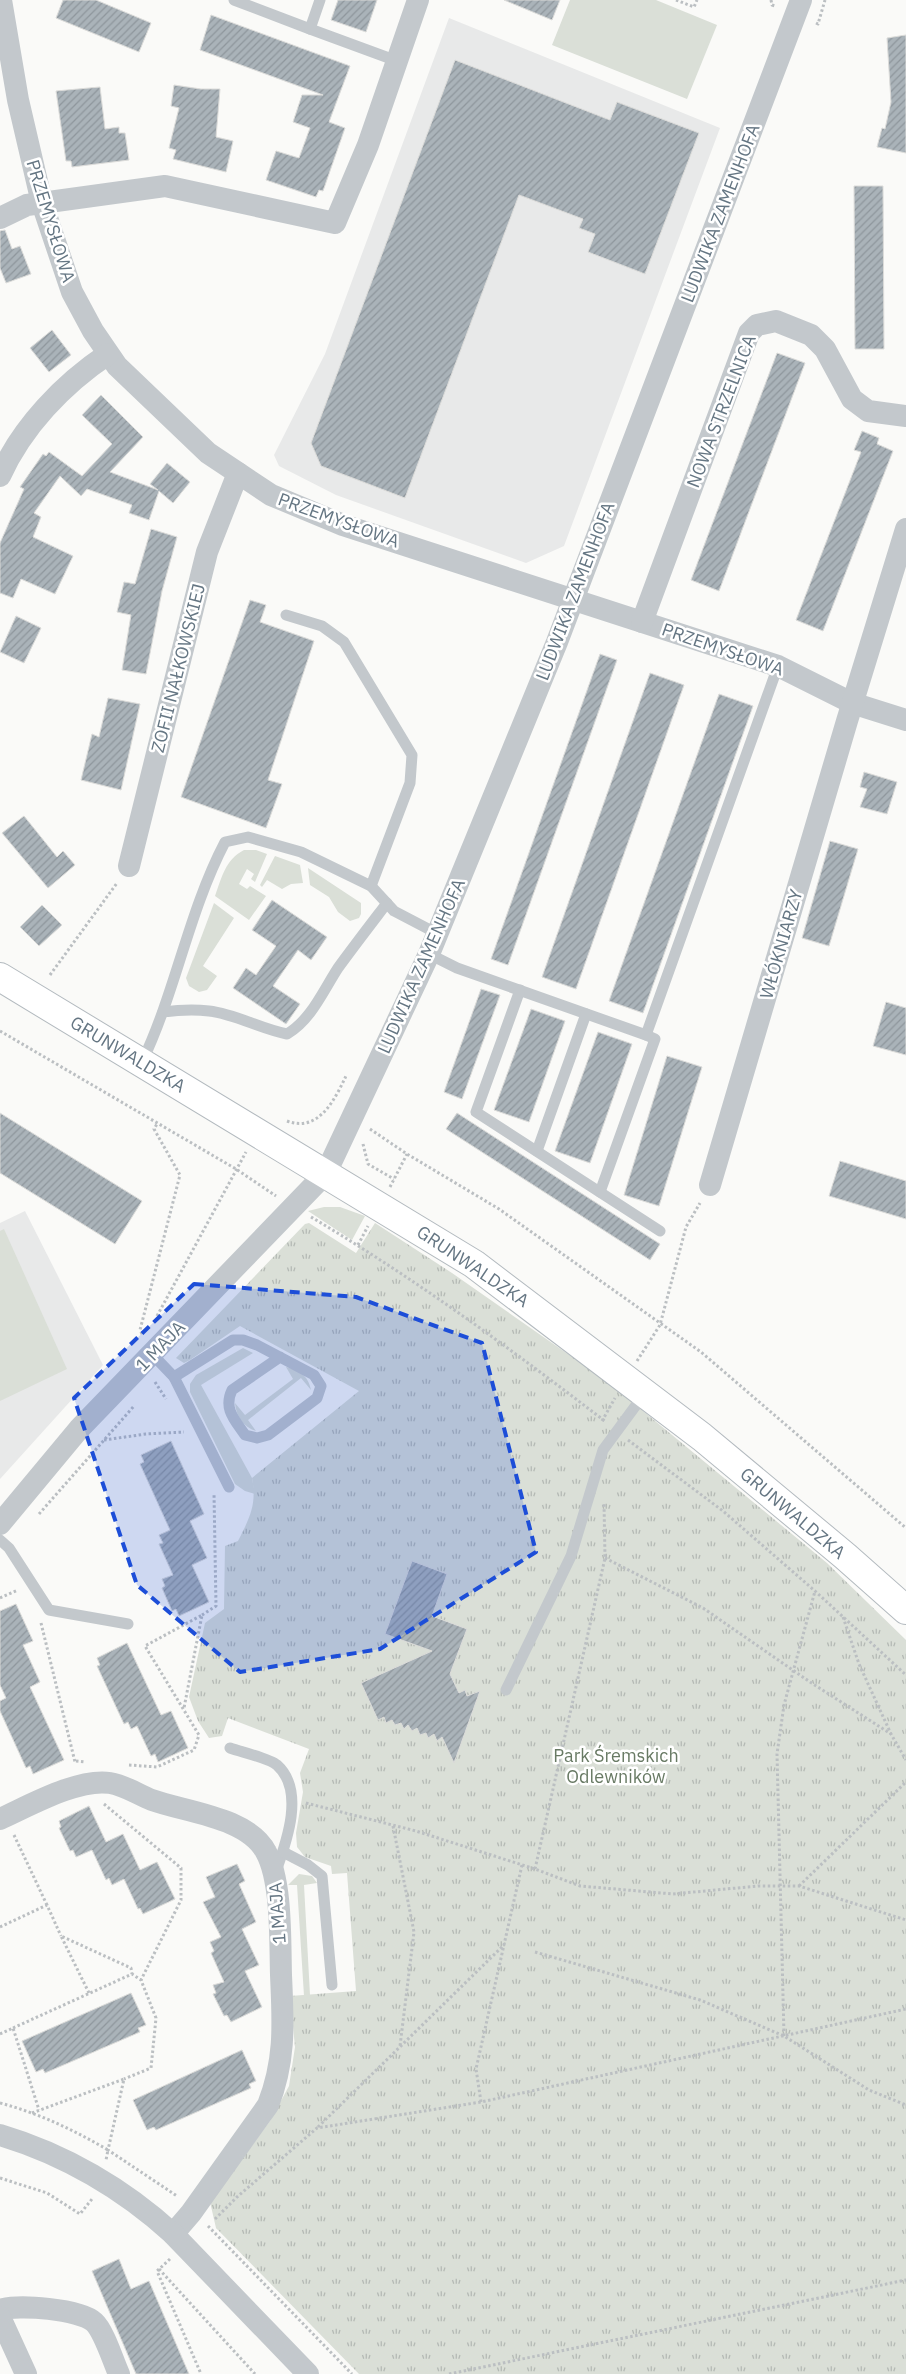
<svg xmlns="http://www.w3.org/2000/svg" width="906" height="2374" viewBox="0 0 906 2374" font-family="'IBM Plex Sans',sans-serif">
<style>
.built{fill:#e8e9e9}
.grass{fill:#dadfd7}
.park{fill:url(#park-tufts)}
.building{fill:url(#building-hatch);stroke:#dcdcda}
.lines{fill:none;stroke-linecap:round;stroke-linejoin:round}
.secondary-casing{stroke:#b3babf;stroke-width:30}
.path{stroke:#bbbfc2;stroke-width:3;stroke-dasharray:2.5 2.5;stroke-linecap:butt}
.service{stroke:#c3c8cc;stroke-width:11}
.minor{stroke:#c3c8cc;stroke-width:22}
.secondary{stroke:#fff;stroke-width:28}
.marked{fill:#1d4ed8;fill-opacity:0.2;stroke:#1d4ed8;stroke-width:4;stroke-dasharray:10 6;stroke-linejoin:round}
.labels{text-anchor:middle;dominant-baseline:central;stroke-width:5;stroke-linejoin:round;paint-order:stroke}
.street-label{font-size:18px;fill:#657683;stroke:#fff}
.park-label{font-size:18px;fill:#687a64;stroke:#fff}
</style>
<defs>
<pattern id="park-tufts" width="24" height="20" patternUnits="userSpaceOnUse" patternTransform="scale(1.25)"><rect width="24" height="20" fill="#dadfd7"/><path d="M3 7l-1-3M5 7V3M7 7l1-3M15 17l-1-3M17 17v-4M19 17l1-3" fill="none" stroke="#b4b9b4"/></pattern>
<pattern id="building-hatch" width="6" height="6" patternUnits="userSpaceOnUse" patternTransform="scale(1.25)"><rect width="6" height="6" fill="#aab3b9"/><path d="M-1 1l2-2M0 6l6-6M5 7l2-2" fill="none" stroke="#8e969c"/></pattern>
</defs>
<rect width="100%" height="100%" fill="#fafaf8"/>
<g class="built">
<polygon points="449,18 720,128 564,546 526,563 336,495 279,466 274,455 325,354"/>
<polygon points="25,1211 103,1365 0,1479 0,1223"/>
</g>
<g class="grass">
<polygon points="570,0 656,0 717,25 687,99 552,45"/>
<path d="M 244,850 L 256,850 L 267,854 L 255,882 L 251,879 L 254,874 L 247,869 L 239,884 L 247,889 L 250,886 L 266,896 L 249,920 L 215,896 C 222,877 225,860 244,850 Z"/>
<polygon points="275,856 300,865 303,883 291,884 282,889 267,880 262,887 260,885"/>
<polygon points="308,868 361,903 361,914 359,918 350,921 338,912 329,897 310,885"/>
<polygon points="214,903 234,918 203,966 217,976 207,990 199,992 189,986 186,978"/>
<polygon points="324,1207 340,1207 365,1216 352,1240 308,1211"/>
<polygon points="4,1229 67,1369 0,1401 0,1231"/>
<polygon points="243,1348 253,1353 201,1385 252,1478 255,1494 245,1491 235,1484 190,1392 190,1384 196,1375"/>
<path d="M 286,1367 C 299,1370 308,1375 311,1390 L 301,1378 L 248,1420 L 256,1431 C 243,1427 236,1416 235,1403 L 245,1415 L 293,1379 Z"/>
<polygon points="299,1874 312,1876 317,1883 304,1885 310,1995 304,1996 297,1885 288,1885"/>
</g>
<path class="park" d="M 309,1223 L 356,1253 L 375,1223 L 452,1273 L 608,1382 L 827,1563 L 906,1640 L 906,2374 L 359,2374 L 216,2228 L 210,2202 L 270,2121 L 289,2086 L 295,2047 L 290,1996 L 356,1991 L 347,1873 L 332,1874 L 331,1866 L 305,1857 L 297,1847 L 296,1833 L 303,1792 L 300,1773 L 309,1749 L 228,1718 L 222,1736 L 209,1738 L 198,1721 L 189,1697 L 205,1623 L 224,1609 L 225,1546 L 238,1541 C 250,1517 257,1505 252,1478 L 359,1391 L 240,1326 L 190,1360 L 184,1363 L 176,1358 L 305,1224 Z"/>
<g class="building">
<polygon points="63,0 96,0 151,23 139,52 56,18"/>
<polygon points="338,0 377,0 366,32 331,20"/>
<polygon points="504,0 560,0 552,20"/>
<polygon points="211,15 350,66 329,122 345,128 323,191 319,190 316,197 266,180 276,151 299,158 310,128 293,122 302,95 323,95 200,50"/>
<polygon points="906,35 906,153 877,147 882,128 885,129 891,102 887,38"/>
<polygon points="455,60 610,120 617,102 699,133 645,274 588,252 595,234 579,228 583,219 519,195 405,498 321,466 311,443"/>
<polygon points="174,85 201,89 220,89 216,137 233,141 226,172 173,159 176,150 169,148 179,108 171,106"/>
<polygon points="100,87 105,129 119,127 119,133 125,133 129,160 72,167 71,161 66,161 56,91"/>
<polygon points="854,186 883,186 884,349 855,349"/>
<polygon points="5,230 12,249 20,246 31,274 6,283 0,268 0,231"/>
<polygon points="52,330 71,355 49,372 30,348"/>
<polygon points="777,353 805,363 719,591 691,580"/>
<polygon points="101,395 143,437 110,472 158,490 150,484 167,463 190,482 173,503 159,491 149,520 129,513 132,505 87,489 81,496 60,476 34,513 41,517 33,537 73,556 55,594 21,579 13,598 0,593 0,543 24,489 20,487 43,454 46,456 49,452 82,476 112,444 82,415"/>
<polygon points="862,431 879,438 877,444 893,451 823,631 796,620 861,452 854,450"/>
<polygon points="151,529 177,537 162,591 146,674 122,670 131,615 117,612 124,582 135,584"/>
<polygon points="250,600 266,605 260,622 314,641 268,780 282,784 266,828 181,797"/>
<polygon points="16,616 41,628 24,663 0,652"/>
<polygon points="600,654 617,660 508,965 491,959"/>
<polygon points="650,673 684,685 576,989 542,977"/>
<polygon points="719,694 753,706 643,1013 609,1001"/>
<polygon points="108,698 140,704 121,790 81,780 92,734 99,737"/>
<polygon points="864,772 897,782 887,814 860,807 867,789 860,787"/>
<polygon points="24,816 57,857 63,851 75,865 48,888 2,833"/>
<polygon points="830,841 858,849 829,946 802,938"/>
<polygon points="272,900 327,937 311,960 298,950 273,986 300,1004 286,1024 233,988 246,968 256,975 276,946 252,930"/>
<polygon points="42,905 62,925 39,946 20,927"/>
<polygon points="481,989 500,995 462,1099 444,1092"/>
<polygon points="886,1002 906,1008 906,1055 873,1046"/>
<polygon points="531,1009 565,1021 529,1122 494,1110"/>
<polygon points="598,1032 632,1044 590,1163 555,1151"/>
<polygon points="667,1056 702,1067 659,1206 624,1195"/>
<polygon points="0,1113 142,1201 115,1244 0,1173"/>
<polygon points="457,1113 660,1244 650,1260 446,1129"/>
<polygon points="840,1161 906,1181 906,1219 829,1196"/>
<polygon points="171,1441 204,1514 190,1521 207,1558 192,1565 209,1602 179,1616 176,1609 172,1611 162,1588 165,1586 162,1579 173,1575 159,1544 163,1543 159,1535 170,1530 140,1464 144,1462 141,1455"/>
<polygon points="412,1561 447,1574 432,1616 467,1629 450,1674 459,1693 465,1690 467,1696 480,1691 454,1763 442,1737 437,1741 434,1734 428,1738 426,1733 420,1735 417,1728 412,1731 408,1725 404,1729 401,1723 395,1725 392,1720 386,1723 384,1717 378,1720 361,1683 432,1651 385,1634"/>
<polygon points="16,1604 33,1641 23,1645 40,1682 30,1687 64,1760 33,1774 30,1766 26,1768 0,1711 0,1701 6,1698 0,1685 0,1611"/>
<polygon points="127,1643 161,1715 171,1711 188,1748 158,1762 155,1754 151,1756 137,1726 131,1729 128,1722 124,1724 97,1666 100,1665 97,1658"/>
<polygon points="89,1806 106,1842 123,1834 140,1870 157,1862 175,1899 143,1914 140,1908 138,1909 124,1879 112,1885 109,1878 106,1880 92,1850 76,1857 73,1850 70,1851 59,1828 61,1827 59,1821"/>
<polygon points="237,1864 245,1881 239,1884 256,1922 242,1929 259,1965 245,1971 262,2007 231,2022 227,2015 224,2016 213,1994 216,1993 213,1985 224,1982 211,1953 214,1951 210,1942 221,1937 203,1902 215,1897 206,1877"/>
<polygon points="131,1993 146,2025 138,2028 140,2032 45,2073 43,2069 36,2072 22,2041"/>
<polygon points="242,2050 256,2081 249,2084 251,2088 156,2130 154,2127 147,2130 133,2100"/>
<polygon points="119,2259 131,2289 149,2281 189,2374 136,2374 92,2271"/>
</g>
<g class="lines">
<g class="secondary-casing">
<polyline id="secondary" points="0,977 474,1264 702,1437 845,1556 906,1610"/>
</g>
<g class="path">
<polyline points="676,0 694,7 697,0"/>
<polyline points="771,0 772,5 775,6"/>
<polyline points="816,23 818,24 825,0"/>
<polyline points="50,975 117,883"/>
<polyline points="0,1031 236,1169 276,1196"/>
<path d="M 287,1121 C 319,1133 335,1099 346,1076"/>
<polyline points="370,1129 407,1154 499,1209 701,1352 906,1528"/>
<polyline points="363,1144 368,1164 394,1179"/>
<polyline points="390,1187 407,1154"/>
<path d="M 311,1217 C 414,1278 511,1349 606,1422"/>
<polyline points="358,1245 368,1226"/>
<polyline points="157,1316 246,1152"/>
<polyline points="142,1334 140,1330 180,1175 154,1129 157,1124"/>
<polyline points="637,1361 660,1325 686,1227 700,1203"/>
<polyline points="155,1382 166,1399"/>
<polyline points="602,1421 615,1398"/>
<polyline points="104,1440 146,1434 184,1432"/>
<polyline points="628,1440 723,1511 815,1591 906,1675"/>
<polyline points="39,1514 134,1406"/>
<polyline points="605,1558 703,1608 810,1682 891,1734 906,1760"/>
<polyline points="0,1598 18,1590"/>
<polyline points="202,1615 216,1606 214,1493"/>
<polyline points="843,1617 859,1664 891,1734"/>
<polyline points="41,1623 75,1762"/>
<polyline points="76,1761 85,1762"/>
<polyline points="129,1765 157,1767 194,1750 199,1735 145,1646 202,1615 184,1708"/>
<polyline points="306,1803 416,1831 535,1869 580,1886 673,1894 758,1886 799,1886 906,1920"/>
<polyline points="104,1804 181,1868 181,1900 141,1980"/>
<polyline points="393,1826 414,1932 400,2046"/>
<polyline points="14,1835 47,1905"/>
<polyline points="535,1869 605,1558 604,1502"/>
<polyline points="799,1886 906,1782"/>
<polyline points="0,1927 47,1905 61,1936"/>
<polyline points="535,1952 700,2000 784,2036 869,2090 906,2105"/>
<polyline points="89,1993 61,1936 131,1968 132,1974"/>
<polyline points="13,2028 132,1974 141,1980 156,2018 151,2068 124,2079"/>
<polyline points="0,2034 13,2028 39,2110"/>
<polyline points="784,2036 777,1754 784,1705 815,1591"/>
<polyline points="481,2102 476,2069 522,1865"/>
<path d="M 0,2103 C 38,2113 74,2130 108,2150 L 106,2160"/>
<polyline points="32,2113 124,2079 108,2150 177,2196"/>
<polyline points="318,2127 504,1945"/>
<polyline points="0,2178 47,2193 80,2214 92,2199"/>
<polyline points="215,2219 237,2197 317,2128 481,2102 906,2009"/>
<polyline points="208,2226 352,2374"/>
<polyline points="170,2259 157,2271 201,2374"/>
<polyline points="159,2269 255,2374"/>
<polyline points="449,2374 906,2280"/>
</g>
<g class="service">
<polyline points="234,0 310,29 320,0"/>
<polyline points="310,29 397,61"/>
<polyline points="286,615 322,626 344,642 412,755 410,783 371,886"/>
<polyline points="429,954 457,968 646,1035 778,666"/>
<polyline points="520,990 476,1112 660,1231"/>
<path d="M 163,1012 C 178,1010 193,1009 209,1011 C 236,1014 260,1029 287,1034 C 311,1020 323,991 338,968 C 354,946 371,924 387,903"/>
<path d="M 142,1062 C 176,991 188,913 225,842 L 248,837 L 301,852 L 371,886 L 394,911 L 438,934"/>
<polyline points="537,1151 586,1014"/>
<polyline points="600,1192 655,1039 646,1035"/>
<polyline points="152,1354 174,1377 229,1487"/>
<path d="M 174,1377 L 233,1340 L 243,1340 L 257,1345 L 314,1375 L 321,1386 L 317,1398 L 268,1435 L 257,1438 L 245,1435 C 235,1420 223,1409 232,1390 L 280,1357"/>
<polyline points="0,1540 9,1548 49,1610 128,1624"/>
<polyline points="506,1690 571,1556 603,1450 645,1393"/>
<path d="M 230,1748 C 241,1752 269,1758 277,1765 C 305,1790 287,1841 276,1871"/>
<polyline points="283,1852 308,1865 322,1876 332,1985"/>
</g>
<g class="minor">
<polyline points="1,0 18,100 42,203 72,292 93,331 117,366 208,453 271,495 343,525 778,666 852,703 906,720"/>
<polyline points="0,218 27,205 165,186 335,223 368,145 418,0"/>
<path d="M 0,476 C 22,427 63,384 108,354"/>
<polyline points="642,622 749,333 757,325 776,321 811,335 825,349 852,399 868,411 906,416"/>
<polyline points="129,866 207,552 238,473"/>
<polyline points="710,1185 847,721 906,529"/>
<polyline points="0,1524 79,1429 326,1173 429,954 557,642 801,0"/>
<path d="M 0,1819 C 29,1806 78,1778 110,1783 C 124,1785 139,1795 152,1800 C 185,1812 248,1817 266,1852 C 282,1881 280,1941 281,1975 C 283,2022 286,2059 268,2105 L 191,2213 L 173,2234"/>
<path d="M 0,2135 C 64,2154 124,2189 173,2234 L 308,2374"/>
<path d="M 0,2310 C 18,2304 80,2309 94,2322 C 104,2331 113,2361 119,2374"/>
<polyline points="0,2317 26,2374"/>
</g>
<use href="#secondary" class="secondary"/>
</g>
<path class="marked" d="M 194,1284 L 356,1297 L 482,1343 L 536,1552 L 380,1649 L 240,1672 L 137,1585 L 74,1398 Z"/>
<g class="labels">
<g class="street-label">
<text transform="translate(720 213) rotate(-69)">LUDWIKA ZAMENHOFA</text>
<text transform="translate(51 221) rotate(73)">PRZEMYSŁOWA</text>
<text transform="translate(721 411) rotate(-69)">NOWA STRZELNICA</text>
<text transform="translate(339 520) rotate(20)">PRZEMYSŁOWA</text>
<text transform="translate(575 591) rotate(-69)">LUDWIKA ZAMENHOFA</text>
<text transform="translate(723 649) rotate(19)">PRZEMYSŁOWA</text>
<text transform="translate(178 668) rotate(-76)">ZOFII NAŁKOWSKIEJ</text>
<text transform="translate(781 944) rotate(-74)">WŁÓKNIARZY</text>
<text transform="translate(421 966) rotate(-66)">LUDWIKA ZAMENHOFA</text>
<text transform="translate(128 1054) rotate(31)">GRUNWALDZKA</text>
<text transform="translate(473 1266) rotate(34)">GRUNWALDZKA</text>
<text transform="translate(160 1346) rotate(-46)">1 MAJA</text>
<text transform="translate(793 1513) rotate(40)">GRUNWALDZKA</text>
<text transform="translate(277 1913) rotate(-94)">1 MAJA</text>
</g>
<g class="park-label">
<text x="616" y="1755">Park Śremskich<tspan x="616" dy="21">Odlewników</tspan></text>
</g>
</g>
</svg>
